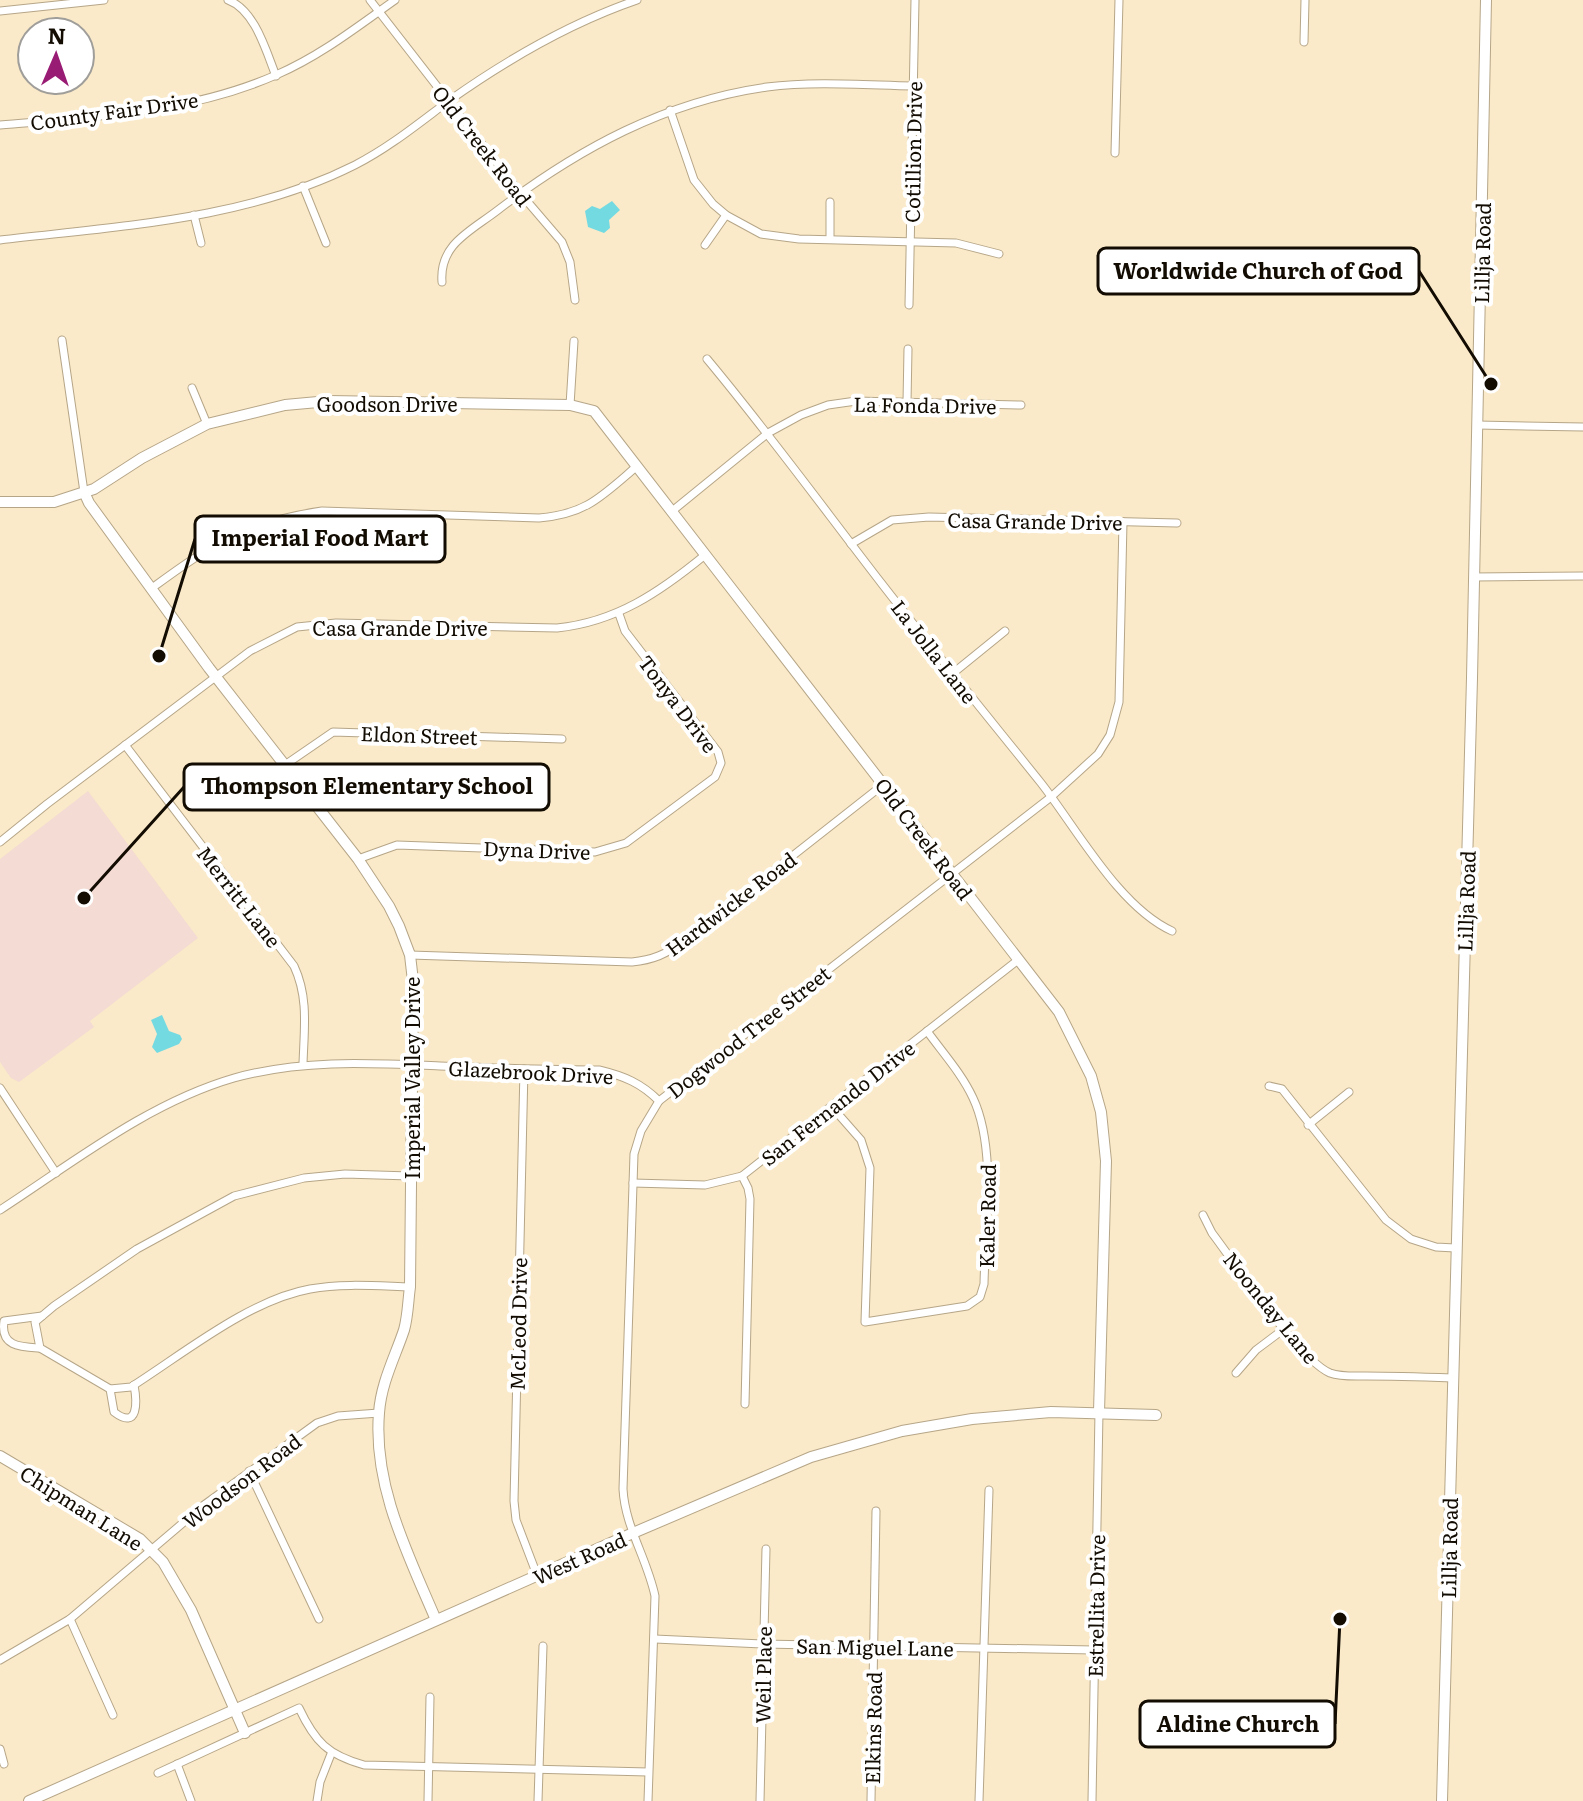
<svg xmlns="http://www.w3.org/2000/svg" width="1583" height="1801" viewBox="0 0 1583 1801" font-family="Literata,serif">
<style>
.education{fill:#f4dbd3}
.water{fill:#74dae2}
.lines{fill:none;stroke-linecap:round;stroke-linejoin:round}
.street-casing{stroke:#b6a688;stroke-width:9}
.secondary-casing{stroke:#b6a688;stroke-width:12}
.street{stroke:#fff;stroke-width:7}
.secondary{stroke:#fff;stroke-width:10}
.labels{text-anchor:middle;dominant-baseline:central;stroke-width:8;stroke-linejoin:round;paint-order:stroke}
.street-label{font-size:20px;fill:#120c03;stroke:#fff}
.leader{fill:none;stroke:#120c03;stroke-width:3}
.callout-dot{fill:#120c03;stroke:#fff;stroke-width:3}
.callout{fill:#fff;stroke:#120c03;stroke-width:3}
.callout-label{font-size:22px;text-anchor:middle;font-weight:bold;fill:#120c03}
</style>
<rect width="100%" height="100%" fill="#faeac9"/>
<polygon class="education" points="88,791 198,938 90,1021 94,1027 19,1082 11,1078 0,1062 0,859"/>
<g class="water">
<polygon points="612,201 620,210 609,220 610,228 604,233 588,227 585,211 592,206 600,209"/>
<polygon points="162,1015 169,1031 180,1035 182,1039 179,1044 157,1053 152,1047 157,1034 151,1020"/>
</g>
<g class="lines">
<g class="street-casing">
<g id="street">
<path d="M 228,0 C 255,10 266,51 276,76"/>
<polyline points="370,0 520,193 562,242 570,262 575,300"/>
<polyline points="0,11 104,0"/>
<polyline points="1304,42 1305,0"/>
<polyline points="670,110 694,180 713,204 726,215 761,234 799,239 956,243 999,254"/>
<path d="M 0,125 C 93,117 190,113 276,75 C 320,56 357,27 395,0"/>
<polyline points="1115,153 1119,0"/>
<polyline points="303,186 326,243"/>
<polyline points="194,215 201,243"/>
<polyline points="830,239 830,202"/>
<path d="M 0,240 C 119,226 246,220 355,165 C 390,147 419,123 450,100 C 508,59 570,23 637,0"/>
<polyline points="705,245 726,215"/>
<path d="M 442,282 C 439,244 471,231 498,210 C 578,149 666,101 767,87 C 815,81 865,85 913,86"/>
<polyline points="909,305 915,0"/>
<polyline points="62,340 84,492"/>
<path d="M 707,359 C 768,432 824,509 882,584 C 934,651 988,717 1041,783 C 1077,829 1119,907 1172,931"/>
<polyline points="192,388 207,424"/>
<polyline points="907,402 908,349"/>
<polyline points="570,405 574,341"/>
<polyline points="1477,425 1583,427"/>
<polyline points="671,512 768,433 801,415 828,405 856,401 1021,405"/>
<polyline points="851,544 892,520 929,517 1177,523"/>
<polyline points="1474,577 1583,576"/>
<path d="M 152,588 C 212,544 246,522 322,511 L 539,518 C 586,514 601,497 636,467"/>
<polyline points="952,674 1005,631"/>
<path d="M 125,745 L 294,966 C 309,998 304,1030 303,1064"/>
<polyline points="285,765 333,732 562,739"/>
<path d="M 0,842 L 47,804 L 250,651 L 297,627 L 336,623 L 557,628 C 616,622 660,592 705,555"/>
<polyline points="358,859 397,845 595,852 626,843 715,777 721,763 718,752 625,631 619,614"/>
<path d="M 410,955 L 632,962 C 653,960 666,954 683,942 L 884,784"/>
<polyline points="524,1069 514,1501 516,1520 537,1575"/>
<polyline points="1269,1086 1282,1089 1386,1220 1411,1239 1436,1247 1455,1248"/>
<polyline points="0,1088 56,1173"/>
<path d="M 832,1107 L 861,1140 L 870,1168 L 865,1322 L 967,1306 L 980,1297 L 984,1284 C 985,1229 997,1149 973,1098 C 962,1074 943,1053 927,1031"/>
<polyline points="1308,1125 1349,1092"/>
<polyline points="742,1176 748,1188 750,1199 745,1404"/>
<polyline points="633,1183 705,1185 742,1176 1018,960"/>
<path d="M 0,1210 C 74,1162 148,1103 234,1078 C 302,1059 370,1063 440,1066 C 493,1068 546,1070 599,1070 C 624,1076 641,1083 659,1101"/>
<path d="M 1203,1215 L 1212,1233 C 1235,1263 1299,1360 1330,1373 C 1341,1377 1355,1376 1366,1376 C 1395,1376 1424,1377 1453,1378"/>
<path d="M 410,1287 C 377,1286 343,1283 310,1289 C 249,1300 183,1354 131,1387 L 110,1389 L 40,1348 L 35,1322 L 54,1306 L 137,1249 L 234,1196 L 304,1178 L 345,1174 L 410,1176"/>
<path d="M 40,1348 C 21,1347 0,1347 4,1321 L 42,1316"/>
<polyline points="1236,1373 1256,1350 1284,1329"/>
<path d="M 110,1389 L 114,1412 C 139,1431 137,1401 134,1385"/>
<polyline points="249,1471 319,1619"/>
<polyline points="70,1619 113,1715"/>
<polyline points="655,1639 762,1644 1094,1650"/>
<polyline points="0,1660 70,1619 204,1505 317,1423 338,1416 379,1413"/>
<polyline points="0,1749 4,1764"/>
<polyline points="177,1764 191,1801"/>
<path d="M 158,1773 L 299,1708 C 315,1742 328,1755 364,1765 L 648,1772"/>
<polyline points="317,1801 320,1782 331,1754"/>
<polyline points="428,1801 430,1697"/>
<polyline points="538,1801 543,1646"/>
<path d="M 648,1801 L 655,1596 C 647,1558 625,1527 623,1489 L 634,1154 L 641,1131 L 659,1101 L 1051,797 L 1098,754 L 1110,735 L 1119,702 L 1123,522"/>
<polyline points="760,1801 766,1549"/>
<polyline points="871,1801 876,1511"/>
<polyline points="979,1801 989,1490"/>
<polyline points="1092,1801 1099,1412"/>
</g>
</g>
<g class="secondary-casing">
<g id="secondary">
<path d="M 84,492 L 89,503 L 209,668 L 358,859 L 389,906 L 399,926 L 410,955 L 413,981 L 410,1287 C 408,1301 408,1316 404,1330 C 395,1357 381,1383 379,1413 C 373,1486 408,1554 436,1620"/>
<polyline points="0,502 54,502 94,489 142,458 207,424 285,405 329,401 570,405 594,411 1059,1012 1091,1076 1101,1112 1106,1161 1099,1412"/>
<polyline points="0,1456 140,1539 163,1562 191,1610 245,1733"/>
<polyline points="29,1801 633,1533 811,1457 902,1431 972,1419 1051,1412 1156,1415"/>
<polyline points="1442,1801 1472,678 1486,0"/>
</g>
</g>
<use href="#street" class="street"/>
<use href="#secondary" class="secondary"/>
</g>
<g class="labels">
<g class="street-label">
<text transform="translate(114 110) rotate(-8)">County Fair Drive</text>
<text transform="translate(483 145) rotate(52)">Old Creek Road</text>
<text transform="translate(912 152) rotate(-89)">Cotillion Drive</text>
<text transform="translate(1481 253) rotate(-89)">Lillja Road</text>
<text x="387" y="403">Goodson Drive</text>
<text transform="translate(925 404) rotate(1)">La Fonda Drive</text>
<text transform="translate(1035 520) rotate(1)">Casa Grande Drive</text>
<text x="400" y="627">Casa Grande Drive</text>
<text transform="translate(935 651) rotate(52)">La Jolla Lane</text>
<text transform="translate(679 703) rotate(53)">Tonya Drive</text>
<text transform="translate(419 734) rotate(2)">Eldon Street</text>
<text transform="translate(925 838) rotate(53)">Old Creek Road</text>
<text transform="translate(537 849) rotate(2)">Dyna Drive</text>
<text transform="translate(240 896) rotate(52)">Merritt Lane</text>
<text transform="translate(1465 901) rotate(-88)">Lillja Road</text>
<text transform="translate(730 903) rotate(-37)">Hardwicke Road</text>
<text transform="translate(748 1031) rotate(-38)">Dogwood Tree Street</text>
<text transform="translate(531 1071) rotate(3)">Glazebrook Drive</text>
<text transform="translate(411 1078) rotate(-90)">Imperial Valley Drive</text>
<text transform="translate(837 1102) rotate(-38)">San Fernando Drive</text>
<text transform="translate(986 1216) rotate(-89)">Kaler Road</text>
<text transform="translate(1272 1307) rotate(51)">Noonday Lane</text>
<text transform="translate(517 1324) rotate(-89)">McLeod Drive</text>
<text transform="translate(241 1480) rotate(-37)">Woodson Road</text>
<text transform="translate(82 1507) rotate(32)">Chipman Lane</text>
<text transform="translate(1448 1548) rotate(-89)">Lillja Road</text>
<text transform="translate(579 1557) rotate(-24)">West Road</text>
<text transform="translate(1095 1606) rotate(-89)">Estrellita Drive</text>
<text transform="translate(875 1646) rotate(1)">San Miguel Lane</text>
<text transform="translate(762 1675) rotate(-89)">Weil Place</text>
<text transform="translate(872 1728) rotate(-89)">Elkins Road</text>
</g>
</g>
<path class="leader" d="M1491 384L1419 271M159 656L195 539M84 898L184 787M1340 1619L1335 1724"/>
<g class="callout-dot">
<circle cx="1491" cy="384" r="8"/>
<circle cx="159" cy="656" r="8"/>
<circle cx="84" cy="898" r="8"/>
<circle cx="1340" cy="1619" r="8"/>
</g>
<g class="callout">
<rect x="1098" y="248" width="321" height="46" rx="8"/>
<rect x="195" y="516" width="250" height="46" rx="8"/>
<rect x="184" y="764" width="365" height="46" rx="8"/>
<rect x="1140" y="1701" width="195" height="46" rx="8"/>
</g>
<g class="callout-label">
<text x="1258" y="279">Worldwide Church of God</text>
<text x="320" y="546">Imperial Food Mart</text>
<text x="367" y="794">Thompson Elementary School</text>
<text x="1238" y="1732">Aldine Church</text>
</g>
<g transform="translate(56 56) rotate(2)"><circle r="38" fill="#ffffff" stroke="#a09e9a" stroke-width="2"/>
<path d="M0-6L14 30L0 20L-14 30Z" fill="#991c74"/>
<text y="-12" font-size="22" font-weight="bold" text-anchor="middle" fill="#120c03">N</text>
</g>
</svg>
